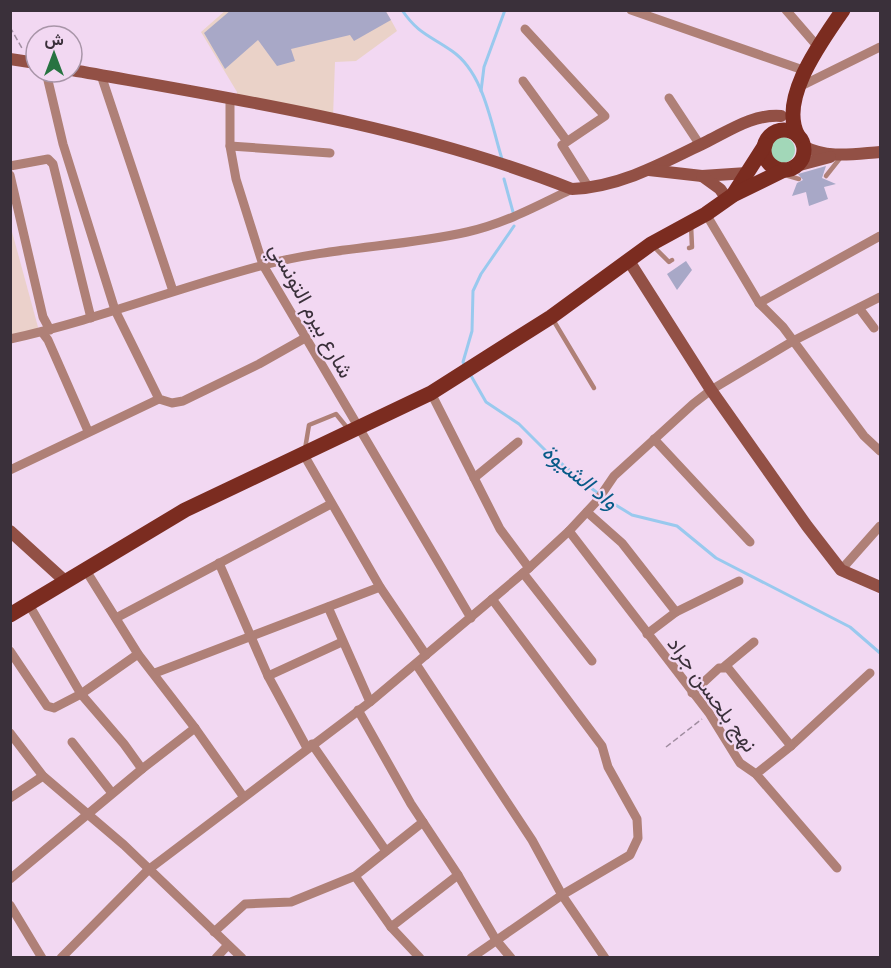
<svg xmlns="http://www.w3.org/2000/svg" width="891" height="968" viewBox="0 0 891 968" font-family="Ubuntu,Vazirmatn,sans-serif">
<style>
.commercial{fill:#ead2c8}
.education{fill:#ebd1cb}
.green{fill:#a2d7b8}
.lines{fill:none;stroke-linecap:round;stroke-linejoin:round}
.stream{stroke:#99c9ee;stroke-width:3}
.building{fill:#a8a8c7}
.path{stroke:#a08da0;stroke-width:1.5;stroke-dasharray:6 3;stroke-linecap:butt}
.lane{stroke:#af8077;stroke-width:4.5}
.street{stroke:#af8077;stroke-width:9}
.secondary{stroke:#925045;stroke-width:12}
.primary{stroke:#7b2c20;stroke-width:15}
.labels{text-anchor:middle;dominant-baseline:central;stroke-width:4.5;stroke-linejoin:round;paint-order:stroke}
.street-label{font-size:21px;fill:#3a303a;stroke:#f2d8f2}
.water-label{font-size:22px;font-style:italic;fill:#075a88;stroke:#f2d8f2}
</style>
<rect width="100%" height="100%" fill="#f2d8f2"/>
<polygon class="commercial" points="226,10 386,11 397,31 356,61 335,62 333,117 237,100 237,92 201,32"/>
<polygon class="education" points="11,228 38,327 35,333 11,338"/>
<circle class="green" cx="782" cy="150" r="13"/>
<g class="lines">
<g class="stream">
<path d="M 402,10 C 418,34 431,36 452,51 C 484,73 491,124 502,159"/>
<polyline points="481,91 484,67 505,10"/>
<polyline points="504,179 513,212"/>
<polyline points="465,366 463,362 472,331 473,291 481,274 514,226"/>
<polyline points="470,374 486,402 519,424 546,451 601,496 632,515 677,526 716,558 850,627 880,653"/>
</g>
</g>
<g class="building">
<polygon points="231,10 385,10 391,20 354,41 350,35 291,49 295,61 277,66 258,40 225,69 204,33"/>
<polygon points="826,166 822,178 836,184 824,187 828,199 809,206 806,192 792,196 797,183 803,180 798,174"/>
<polygon points="686,261 692,270 677,290 667,274"/>
</g>
<g class="lines">
<g class="path">
<polyline points="10,27 23,50"/>
<polyline points="666,747 702,719"/>
</g>
<g class="lane">
<polyline points="785,175 799,179"/>
<polyline points="826,176 841,157"/>
<polyline points="653,246 669,262 672,260"/>
<polyline points="689,248 692,247 691,225"/>
<polyline points="552,318 594,388"/>
<polyline points="305,449 309,425 336,414 349,430"/>
</g>
<g class="street">
<polyline points="631,10 806,71"/>
<polyline points="786,10 818,47"/>
<polyline points="525,29 605,116 562,145 589,188"/>
<polyline points="46,72 63,144 115,310 159,399 172,403 183,401 259,364 305,338"/>
<polyline points="101,75 173,291"/>
<polyline points="523,81 566,140"/>
<polyline points="799,87 880,47"/>
<polyline points="230,98 230,146 236,179 263,265 471,618"/>
<polyline points="669,98 700,145"/>
<polyline points="230,146 330,153"/>
<polyline points="10,166 48,159 53,164 91,318"/>
<polyline points="10,175 43,317 50,330"/>
<polyline points="706,214 759,303 783,327 864,436 880,451"/>
<polyline points="759,303 880,236"/>
<polyline points="859,308 874,328"/>
<polyline points="42,332 48,340 88,431"/>
<path d="M 10,339 C 97,320 179,287 264,265 C 331,247 400,247 467,232 C 504,224 539,205 572,189"/>
<polyline points="431,393 500,529 529,568"/>
<polyline points="654,439 750,542"/>
<polyline points="304,455 380,587 426,655"/>
<polyline points="10,470 159,399"/>
<polyline points="474,478 518,442"/>
<polyline points="587,512 622,543 676,612"/>
<polyline points="569,531 709,713 740,763 756,774 837,868"/>
<polyline points="219,563 268,676 307,748"/>
<polyline points="85,569 138,654 195,728 243,796"/>
<polyline points="841,570 880,526"/>
<polyline points="523,573 592,661"/>
<polyline points="328,607 370,702"/>
<polyline points="116,618 331,504"/>
<polyline points="647,634 676,612 739,581"/>
<polyline points="10,651 47,706 54,708 81,694 138,654"/>
<polyline points="416,664 532,840 562,895 605,958"/>
<polyline points="725,666 754,642"/>
<polyline points="155,673 380,587"/>
<polyline points="268,676 342,642"/>
<polyline points="692,693 719,668 728,668 791,746"/>
<polyline points="358,710 411,804 458,875 496,940 511,958"/>
<polyline points="10,733 43,776 124,845 242,958"/>
<polyline points="72,742 112,793"/>
<polyline points="312,744 386,851"/>
<polyline points="142,769 195,728"/>
<polyline points="756,774 791,746 870,673"/>
<polyline points="10,798 43,776"/>
<polyline points="355,876 391,927 420,958"/>
<polyline points="10,879 142,769 124,744 81,694 28,603"/>
<polyline points="10,905 42,958"/>
<polyline points="391,927 458,875"/>
<polyline points="214,932 245,904 291,902 355,876 423,822"/>
<polyline points="61,958 148,870 370,702 529,568 569,531 597,501 614,476 693,404 711,390 793,341 880,297"/>
<polyline points="216,958 227,946"/>
<polyline points="471,958 562,895 630,855 638,838 637,819 608,767 602,746 492,599"/>
</g>
<g class="secondary">
<polyline points="10,59 36,63"/>
<path d="M 72,70 C 240,100 413,126 572,189 C 621,187 665,162 708,141 C 732,129 754,114 781,116"/>
<path d="M 803,146 C 828,159 853,154 880,152"/>
<polyline points="796,166 830,157"/>
<polyline points="649,170 702,176 747,173"/>
<polyline points="702,176 720,189 727,199"/>
<polyline points="629,261 711,390 807,526 841,570 880,587"/>
<polyline points="10,531 65,581"/>
</g>
<g class="primary">
<circle cx="784" cy="150" r="20"/>
<path d="M 798,136 C 778,99 822,41 843,10"/>
<polyline points="733,195 765,145"/>
<polyline points="10,615 185,510 431,393 551,317 651,244 706,214 733,195 784,170"/>
</g>
</g>
<g class="labels">
<g class="street-label">
<text transform="translate(312 310) rotate(61)">شارع بيرم التونسي</text>
<text transform="translate(713 694) rotate(54)">نهج بلحسن جراد</text>
</g>
<g class="water-label">
<text transform="translate(581 476) rotate(39)">واد الشيوة</text>
</g>
</g>
<rect width="891" height="968" fill="none" stroke="#3a303a" stroke-width="24"/>
<g transform="translate(54 54)"><circle r="28" fill="#f2d8f2" stroke="#a895a8" stroke-width="1.5"/>
<path d="M0-4.5L10 22L0 15L-10 22Z" fill="#277341"/>
<text y="-9" font-size="16" font-weight="bold" text-anchor="middle" fill="#3a303a">ش</text>
</g>
</svg>
